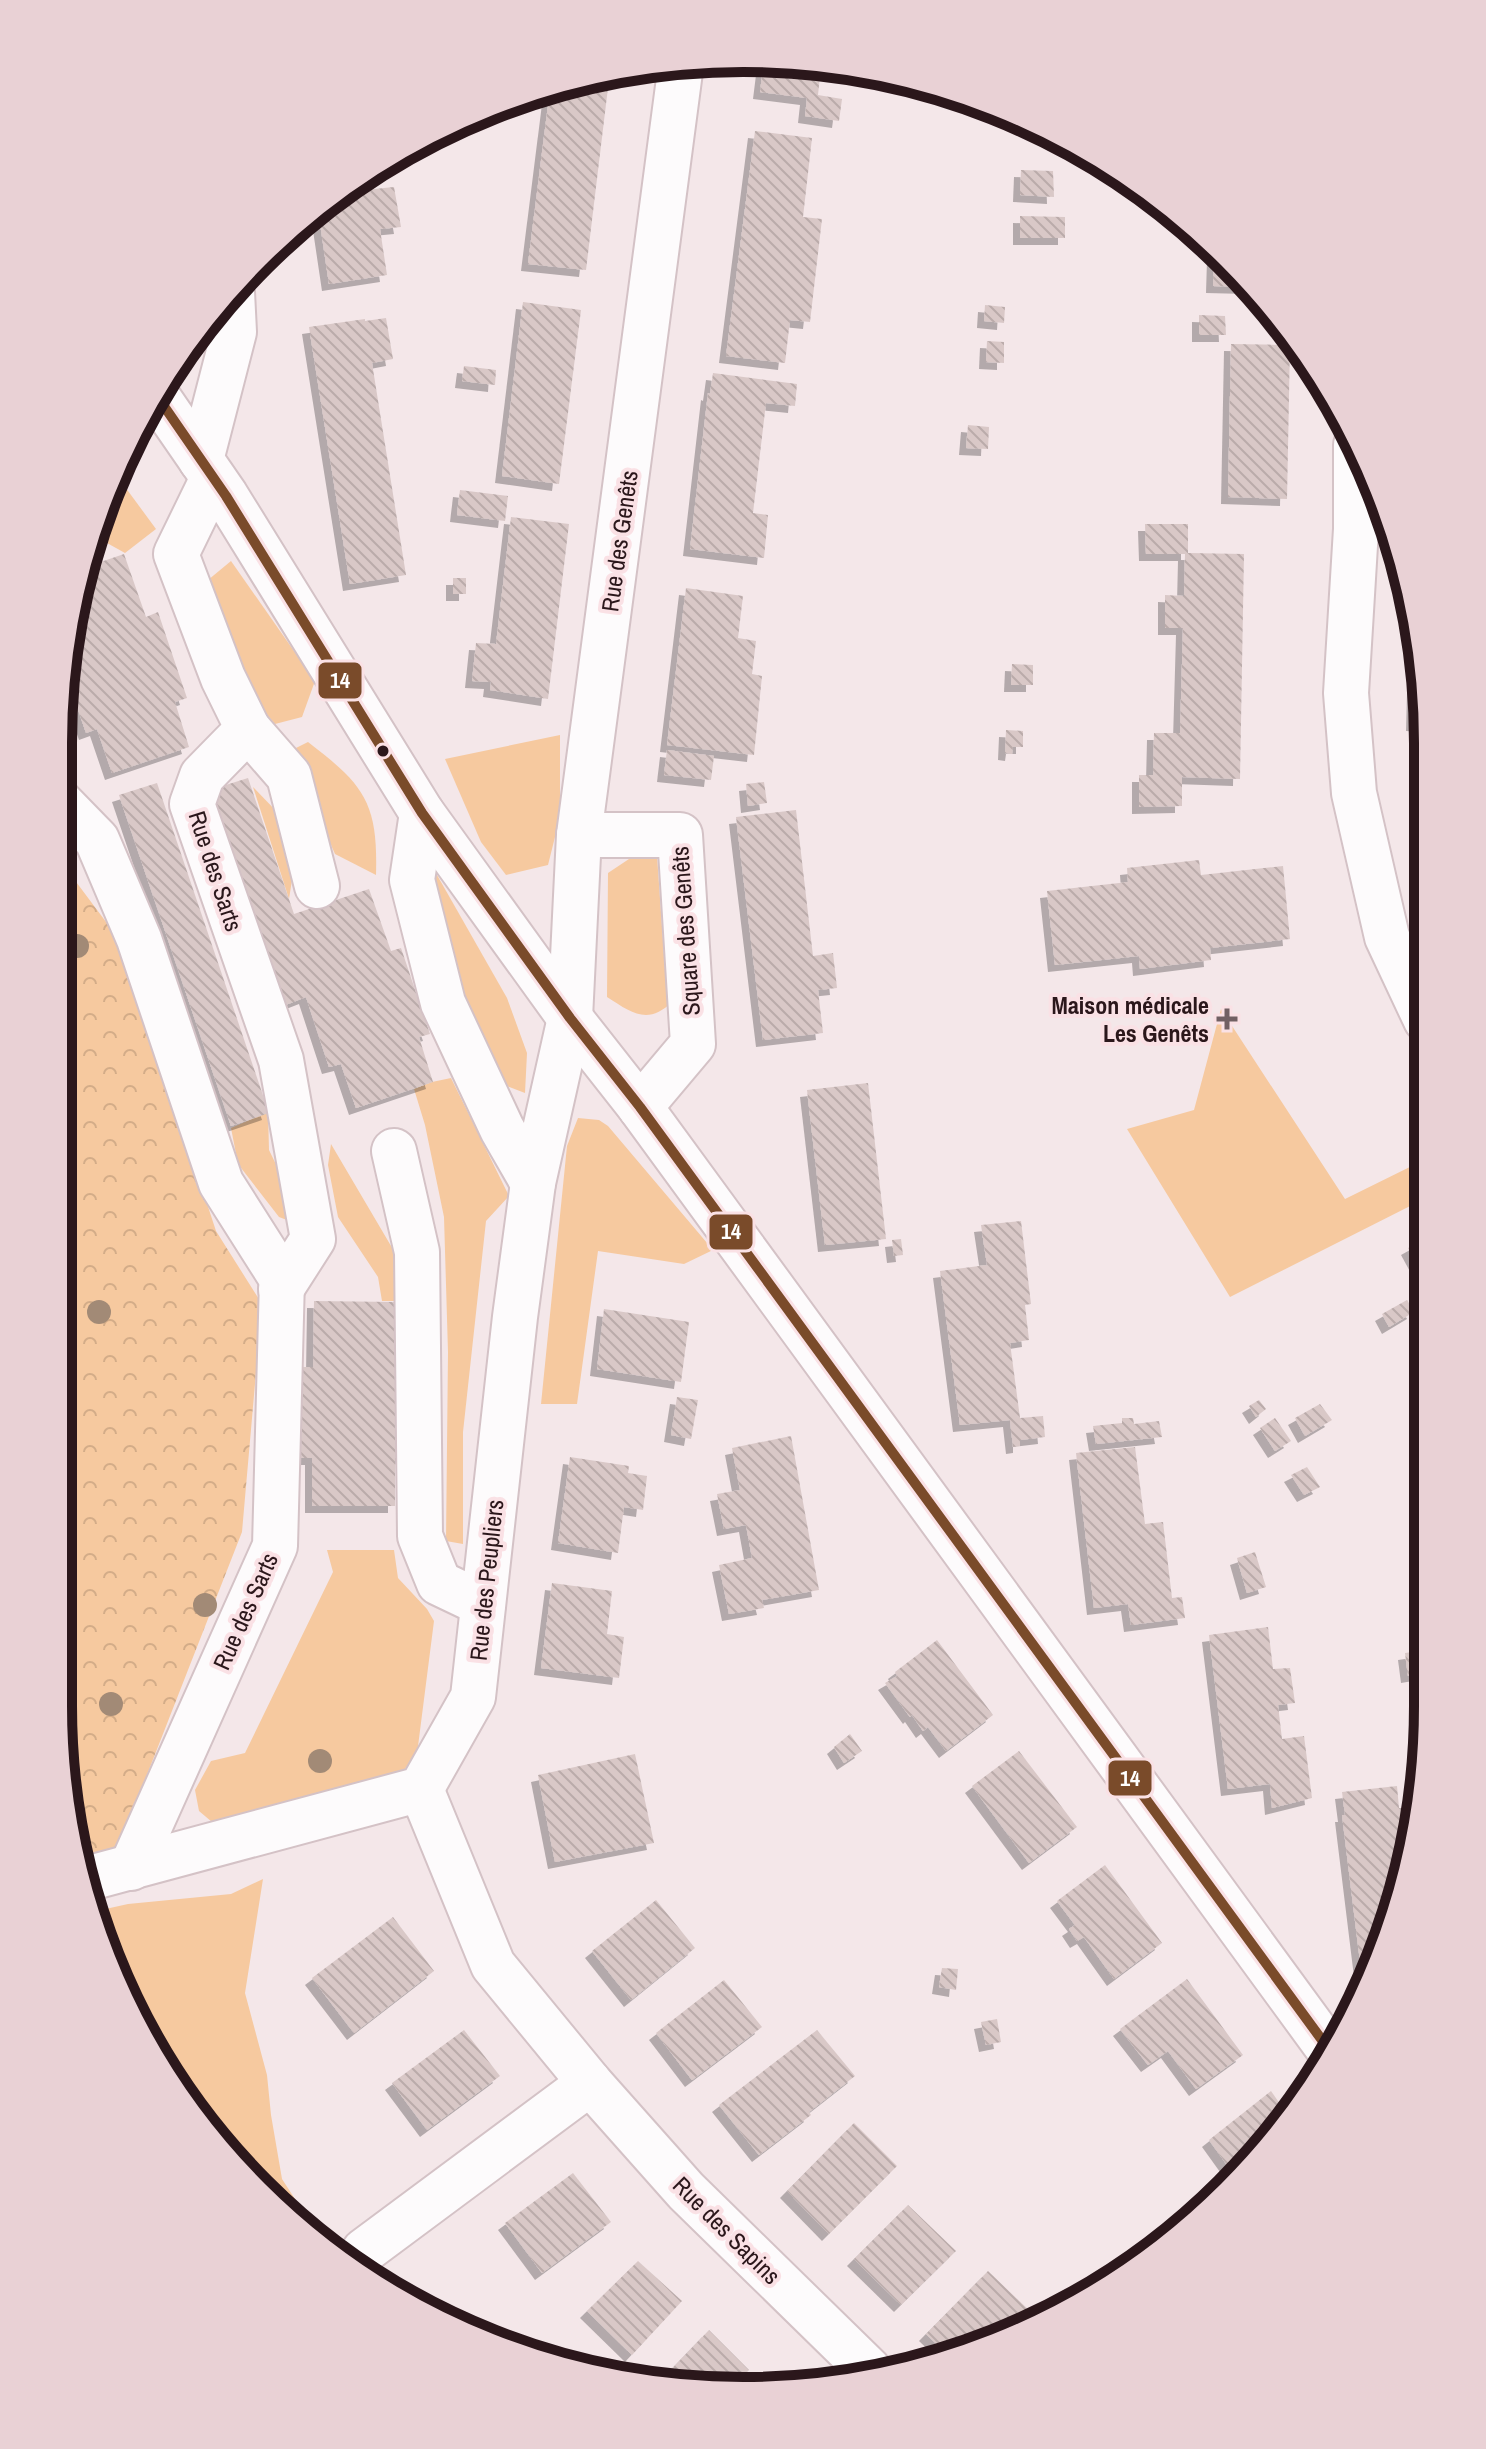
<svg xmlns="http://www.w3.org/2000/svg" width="1486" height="2449" viewBox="0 0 1486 2449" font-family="'Archivo Narrow',sans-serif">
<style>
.green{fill:#f6c99f}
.forest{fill:url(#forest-crowns)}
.building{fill:url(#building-back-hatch);filter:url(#shadow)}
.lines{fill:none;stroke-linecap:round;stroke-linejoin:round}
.minor-casing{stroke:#d4c2c6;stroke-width:48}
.minor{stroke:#fdfbfc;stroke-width:44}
.bus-1-casing{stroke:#fae1e5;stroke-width:16}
.bus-1{stroke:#7a4b2a;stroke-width:10}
.tree{fill:#a28a76}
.bus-dot{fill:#2b171b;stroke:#fae1e5;stroke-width:3}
.poi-dot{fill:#716063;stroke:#fae1e5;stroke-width:3}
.labels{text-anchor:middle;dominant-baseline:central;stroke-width:8;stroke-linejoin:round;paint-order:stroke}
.street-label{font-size:24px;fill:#2b171b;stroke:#fae1e5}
.poi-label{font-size:24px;font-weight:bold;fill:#2b171b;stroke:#fae1e5;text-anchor:end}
.rim{fill:none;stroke:#2b171b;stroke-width:10}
.line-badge{stroke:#fae1e5;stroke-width:3}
.badge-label{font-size:22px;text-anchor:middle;font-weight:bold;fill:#fff}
</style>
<defs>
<pattern id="forest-crowns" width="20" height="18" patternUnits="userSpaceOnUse" patternTransform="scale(2)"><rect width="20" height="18" fill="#f6c99f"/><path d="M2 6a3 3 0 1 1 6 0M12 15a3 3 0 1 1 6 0" fill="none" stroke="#d3ac88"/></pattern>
<pattern id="building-back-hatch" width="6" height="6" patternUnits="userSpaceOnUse" patternTransform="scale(2)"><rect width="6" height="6" fill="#d9c8c7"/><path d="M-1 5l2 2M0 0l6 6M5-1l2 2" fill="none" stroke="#baabaa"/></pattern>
<filter id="shadow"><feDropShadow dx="-7" dy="7" stdDeviation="0" flood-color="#0004"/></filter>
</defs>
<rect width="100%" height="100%" fill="#f4e7e9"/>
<g class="green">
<polygon points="117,476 156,529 125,553 98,538 94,527"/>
<polygon points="231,561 315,681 302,717 275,724 245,689 202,585"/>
<polygon points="560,735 560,817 548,865 506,875 481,842 445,759"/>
<path d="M 308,742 C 364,785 378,802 376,875 L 335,854 L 290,751 Z"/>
<polygon points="253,787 280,815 294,867 289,899"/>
<path d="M 644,849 L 657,856 L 665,969 L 673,1001 C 648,1026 632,1013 607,997 L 608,873 Z"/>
<polygon points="433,868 507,998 527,1053 525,1093 499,1083 433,925"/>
<polygon points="1221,1009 1345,1199 1426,1159 1426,1198 1230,1297 1127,1129 1194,1110"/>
<polygon points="451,1078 509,1196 486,1221 463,1432 463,1544 446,1541 448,1352 444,1217 425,1125 414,1089 432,1082"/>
<polygon points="268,1112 269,1150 289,1191 300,1225 279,1217 238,1164 231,1128"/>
<polygon points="578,1118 599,1120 608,1126 713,1250 684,1264 598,1251 577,1404 541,1404 567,1146"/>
<polygon points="331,1144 394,1251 396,1301 382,1301 378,1277 338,1217 328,1165"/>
<polygon points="327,1550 394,1550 398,1578 427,1609 434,1621 417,1754 399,1776 212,1822 199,1811 195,1790 211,1761 245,1753 333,1572"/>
<polygon points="263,1879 245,1993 267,2075 271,2115 282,2179 310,2222 307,2231 199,2123 94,1926 92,1912 128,1904 231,1894"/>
</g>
<polygon class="forest" points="59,859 121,942 216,1231 262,1304 242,1532 116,1854 84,1867 58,1706"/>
<g class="building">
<polygon points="764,60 821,66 818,95 842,99 839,121 805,116 807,98 760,92"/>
<polygon points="610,71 586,270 528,264 550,89"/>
<polygon points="755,131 812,138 803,217 822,219 810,322 790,320 785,363 726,356"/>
<polygon points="370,169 374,189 394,187 401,227 380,229 387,275 329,284 318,210"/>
<polygon points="1021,170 1053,171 1054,197 1020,195"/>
<polygon points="1020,216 1065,217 1065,238 1020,238"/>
<polygon points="1214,253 1239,275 1253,287 1213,286"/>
<polygon points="523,302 581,310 559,484 502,476"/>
<polygon points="985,305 1005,307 1004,323 984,321"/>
<polygon points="1199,315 1225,316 1226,335 1199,335"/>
<polygon points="386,318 393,359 372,363 406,575 350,584 309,327 365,319 365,321"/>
<polygon points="987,341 1004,342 1004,363 986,362"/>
<polygon points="1231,344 1290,345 1287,499 1228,497"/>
<polygon points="464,366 496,370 495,385 462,381"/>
<polygon points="713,373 797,384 795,406 766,403 753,513 768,515 764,558 690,549 708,393 710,394"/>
<polygon points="968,425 989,427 988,449 966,448"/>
<polygon points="460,490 508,496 505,521 457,515"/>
<polygon points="511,517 569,524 548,699 490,690 491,682 472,681 476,643 496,644"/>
<polygon points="1145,524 1188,524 1188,553 1244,554 1240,779 1182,777 1182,806 1139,807 1139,775 1153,775 1154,733 1180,733 1183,628 1165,628 1165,595 1184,596 1185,554 1146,554"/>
<polygon points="124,554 146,617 158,612 187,698 175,702 189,747 112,773 97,729 86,733 65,671 86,567"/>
<rect x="453" y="578" width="13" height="16"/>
<polygon points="686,588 743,596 738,638 756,641 752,674 762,676 754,755 667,745"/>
<polygon points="1415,648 1426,698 1426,725 1413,724"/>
<polygon points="1012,664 1033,665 1033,685 1011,685"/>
<polygon points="1006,730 1023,731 1023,747 1013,747 1012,754 1005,753"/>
<polygon points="667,750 714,756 711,780 664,775"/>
<polygon points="248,778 294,914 369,889 391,951 401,948 430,1034 419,1037 433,1082 356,1108 341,1064 329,1067 306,997 283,1006 210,790"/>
<polygon points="764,782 767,803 748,806 746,784"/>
<polygon points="157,783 269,1113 231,1126 119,795"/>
<polygon points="796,810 813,956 833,953 837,988 818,990 823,1033 763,1040 736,817"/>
<polygon points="1199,860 1201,875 1283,866 1290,939 1210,948 1211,960 1140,969 1139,956 1055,965 1047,891 1128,882 1127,868"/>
<polygon points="868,1083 886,1239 825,1245 807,1090"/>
<polygon points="1021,1221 1031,1304 1025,1305 1029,1340 1010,1343 1020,1418 1043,1416 1045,1437 1020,1440 1020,1446 1013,1447 1010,1420 960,1425 940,1271 987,1265 981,1225"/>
<polygon points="1426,1238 1426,1281 1408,1248"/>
<polygon points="901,1239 903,1255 894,1256 892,1240"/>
<polygon points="1407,1300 1414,1312 1389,1327 1382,1314"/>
<polygon points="314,1301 396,1302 396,1367 408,1368 407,1457 395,1458 395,1506 312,1506 312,1458 301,1458 301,1367 313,1367"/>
<polygon points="604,1309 689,1322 681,1382 597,1369"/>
<polygon points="677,1397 698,1400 691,1439 671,1435"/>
<polygon points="1259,1400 1266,1409 1256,1417 1249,1406"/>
<polygon points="1320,1404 1332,1420 1305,1436 1295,1418"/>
<polygon points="1122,1418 1133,1418 1134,1424 1159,1421 1162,1437 1096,1444 1093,1426 1122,1423"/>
<polygon points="1275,1418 1291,1441 1275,1451 1260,1428"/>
<polygon points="791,1436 819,1590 762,1600 764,1608 729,1614 719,1565 752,1558 746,1525 724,1529 717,1494 740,1490 732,1448"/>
<polygon points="1135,1447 1145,1524 1163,1522 1172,1598 1182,1597 1185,1618 1131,1625 1128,1604 1094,1608 1076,1453"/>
<polygon points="570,1457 629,1466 628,1473 647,1476 643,1510 624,1507 618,1553 558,1543"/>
<polygon points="1307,1467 1320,1487 1304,1495 1291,1475"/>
<polygon points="1255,1552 1266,1587 1247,1593 1237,1558"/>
<polygon points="552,1583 612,1591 607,1634 624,1637 619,1678 541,1668"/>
<polygon points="1268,1627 1273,1669 1290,1668 1295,1703 1278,1705 1282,1739 1304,1736 1312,1798 1272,1808 1270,1784 1228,1789 1209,1635"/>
<polygon points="937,1640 993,1715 946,1751 928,1727 923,1731 912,1715 910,1717 885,1683 897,1676 895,1672"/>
<polygon points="1426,1650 1426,1673 1408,1676 1405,1653"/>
<polygon points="850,1734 862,1751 844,1763 834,1747"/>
<polygon points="1019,1751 1077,1827 1029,1863 972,1786"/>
<polygon points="635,1754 654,1843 555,1862 538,1775"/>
<polygon points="1397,1786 1399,1808 1402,1808 1402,1811 1415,1810 1391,1927 1370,1969 1361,1970 1342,1815 1345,1815 1342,1792"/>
<polygon points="1105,1865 1162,1943 1114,1979 1084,1937 1077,1941 1069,1929 1075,1925 1057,1901"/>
<polygon points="656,1900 695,1948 631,2000 592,1951"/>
<polygon points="393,1917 434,1971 354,2033 312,1978"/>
<polygon points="942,1968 958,1969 956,1990 939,1987"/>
<polygon points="1187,1979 1243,2055 1196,2089 1168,2051 1148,2065 1120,2029"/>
<polygon points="724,1980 762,2027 692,2080 656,2033"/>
<polygon points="997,2019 1001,2042 986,2045 981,2022"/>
<polygon points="464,2030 500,2076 427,2130 392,2083"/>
<polygon points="817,2030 855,2076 809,2112 811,2115 759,2155 719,2105"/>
<polygon points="1271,2091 1287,2114 1232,2172 1209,2140"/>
<polygon points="854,2123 897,2166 829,2234 787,2191"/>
<polygon points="573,2173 611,2222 542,2273 505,2223"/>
<polygon points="908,2205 956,2251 901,2305 854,2259"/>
<polygon points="638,2261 682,2301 632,2355 587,2311"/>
<polygon points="988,2271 1035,2316 963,2355 950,2357 926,2334"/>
<polygon points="709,2330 749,2370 731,2389 663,2378"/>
</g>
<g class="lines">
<g class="minor-casing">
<g id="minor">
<polyline points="157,396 226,496 422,813 570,1018 640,1107 1330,2051"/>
<polyline points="1356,445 1356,529 1346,693 1354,793 1387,937 1426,1020"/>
<polyline points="201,460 234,332 232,292"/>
<polyline points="213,478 176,554 223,678 248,729 202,776 192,804 281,1060 313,1239 281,1289"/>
<polyline points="248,729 289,776 317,886"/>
<polyline points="59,801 97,840 139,939 221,1183 282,1279 275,1546 131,1868"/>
<polyline points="422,813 412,880 443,1003 502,1129 533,1183"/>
<polyline points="579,835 680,835 693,1044 640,1107"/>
<polyline points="394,1151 417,1252 420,1536 439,1583 483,1604"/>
<polyline points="421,1789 493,1965 590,2083 686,2191 869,2370"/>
<polyline points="86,1879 421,1789 473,1697 515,1317 533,1183 570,1018 579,835 681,64"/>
<polyline points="364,2251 590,2083"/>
</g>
</g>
<use href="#minor" class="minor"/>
<g class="bus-1-casing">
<polyline id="bus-1" points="157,396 226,496 422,813 570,1018 640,1107 1330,2051"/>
</g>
<use href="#bus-1" class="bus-1"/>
</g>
<g class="tree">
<circle cx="77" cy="946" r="12"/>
<circle cx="99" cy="1312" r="12"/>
<circle cx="205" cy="1605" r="12"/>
<circle cx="111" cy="1704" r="12"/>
<circle cx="320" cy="1761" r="12"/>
</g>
<circle class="bus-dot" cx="383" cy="751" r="7"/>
<path class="poi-dot" d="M1223 1007h8v8h8v8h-8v8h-8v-8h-8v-8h8z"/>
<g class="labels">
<g class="street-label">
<text transform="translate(619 541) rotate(-82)">Rue des Genêts</text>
<text transform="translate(216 871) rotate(72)">Rue des Sarts</text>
<text transform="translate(685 931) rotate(-94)">Square des Genêts</text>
<text transform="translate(486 1580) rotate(-84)">Rue des Peupliers</text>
<text transform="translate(245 1611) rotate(-66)">Rue des Sarts</text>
<text transform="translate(727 2230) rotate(45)">Rue des Sapins</text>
</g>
<g class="poi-label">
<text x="1209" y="1005">Maison médicale<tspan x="1209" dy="28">Les Genêts</tspan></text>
</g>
</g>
<path d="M0 0H1486V2449H0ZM743 72H743A671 671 0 0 1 1414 743V1706A671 671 0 0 1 743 2377H743A671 671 0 0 1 72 1706V743A671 671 0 0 1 743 72Z" fill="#e9d1d5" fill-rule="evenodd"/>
<path class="rim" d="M743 72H743A671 671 0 0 1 1414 743V1706A671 671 0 0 1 743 2377H743A671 671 0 0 1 72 1706V743A671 671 0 0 1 743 72Z"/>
<g class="line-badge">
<rect x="317" y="661" width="46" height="39" rx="8" fill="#7a4b2a"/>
<rect x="708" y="1213" width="46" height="38" rx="8" fill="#7a4b2a"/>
<rect x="1107" y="1759" width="46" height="38" rx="8" fill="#7a4b2a"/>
</g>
<g class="badge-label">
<text x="340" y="688">14</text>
<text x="731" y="1239">14</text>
<text x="1130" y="1786">14</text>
</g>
</svg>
